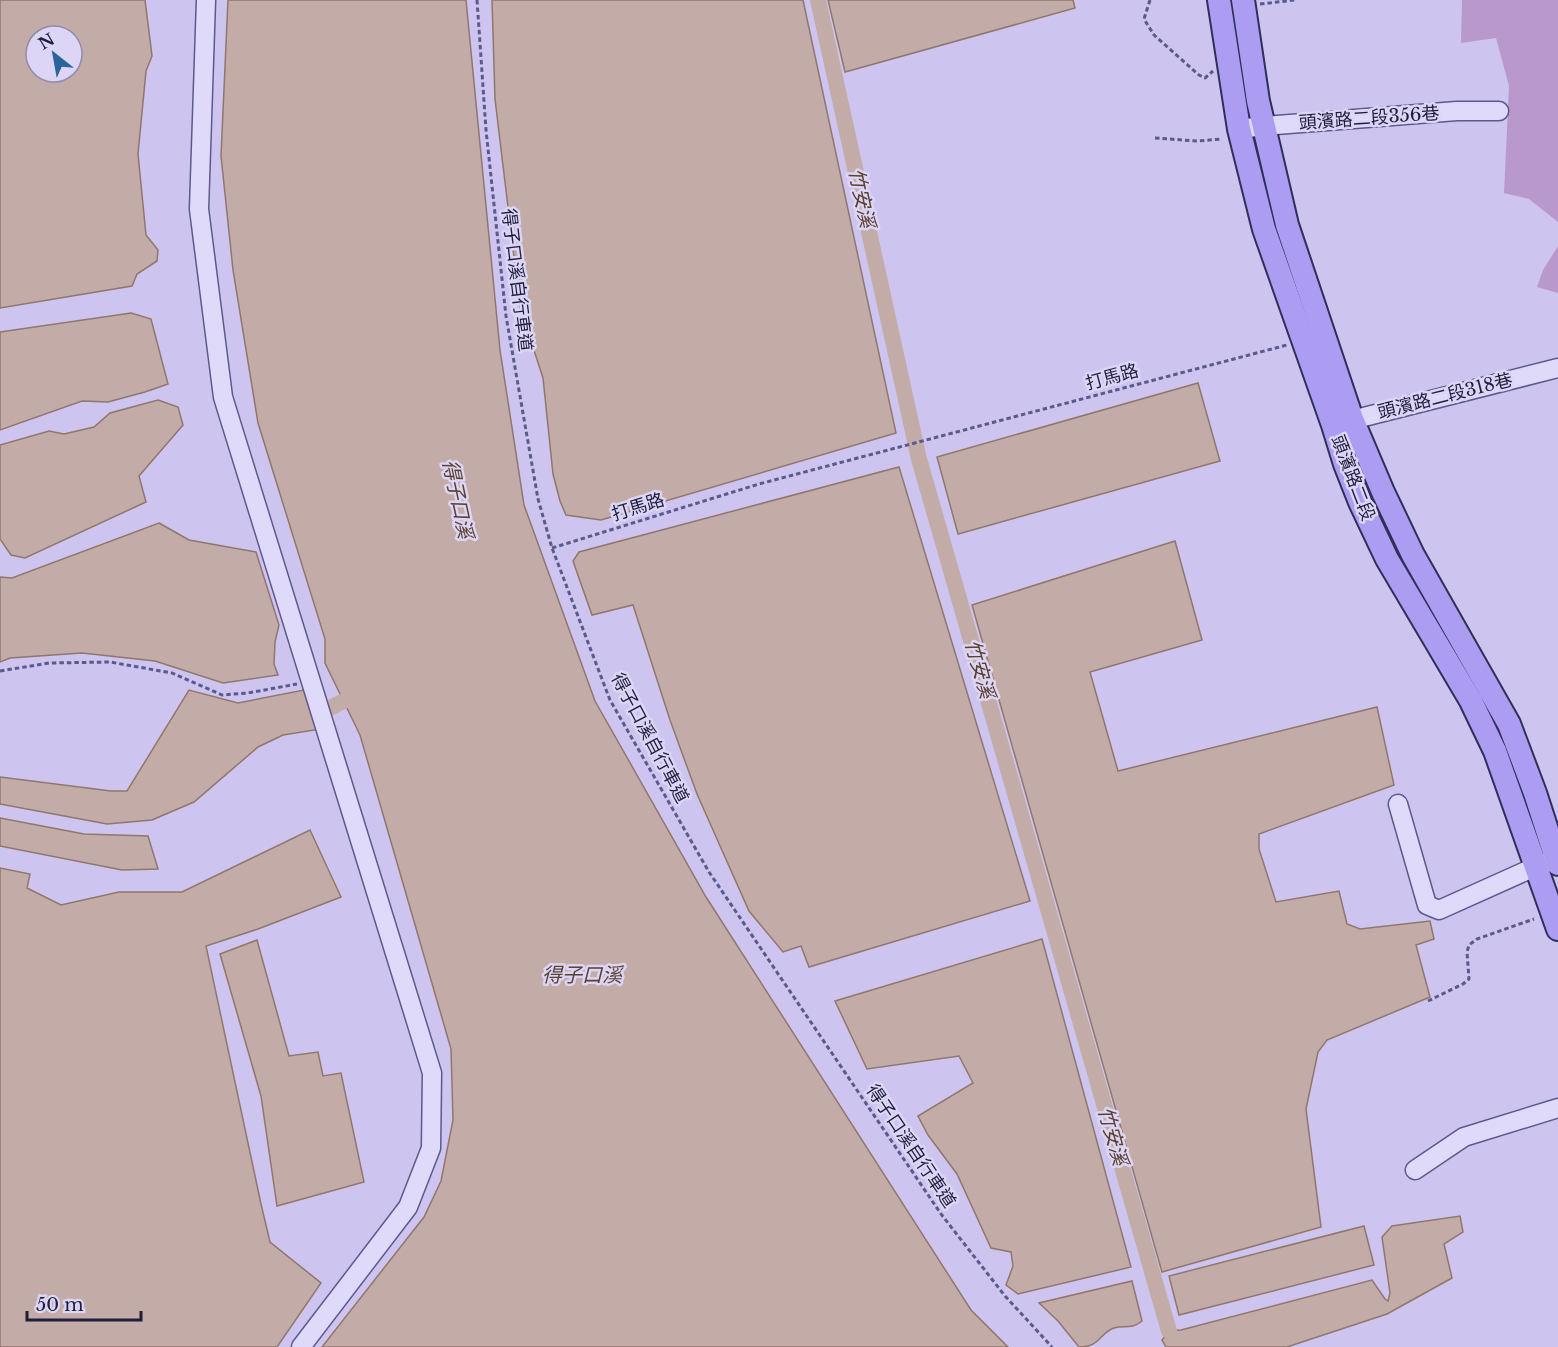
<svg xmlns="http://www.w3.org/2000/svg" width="1558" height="1347" viewBox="0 0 1558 1347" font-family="'Libre Baskerville','Noto Sans TC',serif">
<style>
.green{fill:#b998ce}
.water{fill:#c3aca7;stroke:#91766d;stroke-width:1.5;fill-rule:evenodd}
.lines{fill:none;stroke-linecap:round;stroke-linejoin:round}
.canal{stroke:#c3aca7;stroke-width:16}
.minor-casing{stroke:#5c5a8b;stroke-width:21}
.major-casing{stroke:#2f3059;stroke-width:26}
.path{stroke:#5c5a8b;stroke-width:3;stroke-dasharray:4.5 3;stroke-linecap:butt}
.minor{stroke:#dfd9fa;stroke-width:18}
.major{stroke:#ac9df3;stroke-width:22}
.labels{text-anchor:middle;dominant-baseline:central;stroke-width:5;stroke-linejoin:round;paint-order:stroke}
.street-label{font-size:18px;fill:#1f1f3b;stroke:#dcd5f6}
.water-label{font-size:20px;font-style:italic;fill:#5b412e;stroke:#dcd5f6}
</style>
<rect width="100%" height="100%" fill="#cdc5ef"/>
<g class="green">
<polygon points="1462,0 1558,0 1558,222 1529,199 1504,193 1509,86 1496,38 1461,43"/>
<polygon points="1558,246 1558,293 1537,287 1543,270"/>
</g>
<g class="water">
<path d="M 0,0 L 145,0 L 152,56 L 146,71 L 138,154 L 146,235 L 158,250 L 157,261 L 137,274 L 132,286 L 0,308 ZM 36,36 L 72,36 L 72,72 L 36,72 Z"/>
<polygon points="228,0 466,0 500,350 524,505 595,701 706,897 971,1310 1008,1347 322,1347 424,1217 441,1181 453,1120 451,1049 360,735 325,663 325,639 258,423 233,270 221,156"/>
<polygon points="492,0 803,0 896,433 601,520 566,515 560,501 553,474 543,378 520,307 495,99"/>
<polygon points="828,0 1073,0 1075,8 845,72"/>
<polygon points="131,313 151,319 168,384 145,392 108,402 82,401 0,430 0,332"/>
<polygon points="1198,383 1220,461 958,534 937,457"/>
<polygon points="158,400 178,407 183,425 139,476 146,502 25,558 11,555 0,539 0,445 49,431 64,434 94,427 110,413"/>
<polygon points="899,467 1030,901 809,967 801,946 783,952 749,911 697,794 670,720 633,605 592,615 573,561 579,552"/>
<polygon points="159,523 189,540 256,552 279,625 275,642 274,664 278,675 223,683 155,661 82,653 10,658 0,662 0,577 12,578"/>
<polygon points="1175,541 1202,640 1090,672 1118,771 1377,707 1394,785 1259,834 1259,849 1276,902 1339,891 1347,924 1360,929 1430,921 1434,939 1416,945 1430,997 1327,1040 1318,1052 1306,1109 1321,1227 1162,1272 972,605"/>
<polygon points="309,689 321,729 283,735 258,747 194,802 152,820 107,824 0,804 0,777 111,791 127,791 189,690 238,703"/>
<polygon points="0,818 84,834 148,836 158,869 122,870 0,846"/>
<polygon points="310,830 341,897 258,929 206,946 261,1204 270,1242 321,1283 277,1347 0,1347 0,868 30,874 27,888 61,905 119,892 182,892"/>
<polygon points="1042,939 1131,1267 1018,1294 1006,1285 1013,1266 1011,1252 991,1248 957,1174 928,1135 918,1116 973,1083 959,1056 867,1069 835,1001"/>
<polygon points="257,940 289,1056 318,1052 323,1076 341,1073 364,1182 277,1206 261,1096 220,954"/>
<polygon points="1460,1216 1463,1232 1444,1244 1452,1278 1387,1314 1287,1347 1166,1347 1162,1340 1169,1331 1181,1330 1372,1280 1385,1299 1388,1301 1390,1293 1382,1237 1392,1226"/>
<polygon points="1364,1226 1374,1265 1179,1315 1169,1276"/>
<path d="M 1132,1281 L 1142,1321 C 1131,1330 1125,1325 1114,1328 C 1099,1333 1101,1347 1079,1347 L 1058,1321 L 1039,1303 Z"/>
</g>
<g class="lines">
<g class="canal">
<polyline points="818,0 919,459 1169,1331"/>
<polyline points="332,707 363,691"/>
</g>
<g class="minor-casing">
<g id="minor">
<polyline points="206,0 199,209 223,397 432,1073 431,1148 408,1207 301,1347"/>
<polyline points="1239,129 1264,126 1457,111 1499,111"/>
<polyline points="1340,423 1558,368"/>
<polyline points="1398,804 1427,905 1439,910 1537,866 1549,862"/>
<polyline points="1415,1170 1464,1137 1558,1108"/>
</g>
</g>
<g class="major-casing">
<g id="major">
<polyline points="1219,0 1239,129 1264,229 1333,425 1345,464 1360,502 1387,559 1471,701 1495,751 1558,929"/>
<polyline points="1243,0 1258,101 1287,225 1352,419 1383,492 1413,555 1509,724 1535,793 1558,864"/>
</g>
</g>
<g class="path">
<polyline points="477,0 486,130 506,316 538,499 552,548 610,700 709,872 941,1214 1005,1296 1052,1347"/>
<polyline points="1150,0 1144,19 1154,35 1199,75 1205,78 1213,71"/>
<polyline points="1260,4 1295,0"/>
<polyline points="1155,138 1197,141 1222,139"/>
<polyline points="552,548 759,484 1287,345"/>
<polyline points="0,671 49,663 110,662 172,673 222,695 248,693 297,684"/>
<polyline points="1428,1001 1463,984 1469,979 1467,952 1469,945 1477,939 1534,919"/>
</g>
<use href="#minor" class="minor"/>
<use href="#major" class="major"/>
</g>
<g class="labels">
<g class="street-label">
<text transform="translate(1369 118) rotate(-4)">頭濱路二段356巷</text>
<text transform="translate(517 280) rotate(83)">得子口溪自行車道</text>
<text transform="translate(1112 377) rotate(-15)">打馬路</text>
<text transform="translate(1445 396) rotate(-14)">頭濱路二段318巷</text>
<text transform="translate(1353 478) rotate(69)">頭濱路二段</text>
<text transform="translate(638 507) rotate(-17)">打馬路</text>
<text transform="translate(650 738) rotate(62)">得子口溪自行車道</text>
<text transform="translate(911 1146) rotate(56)">得子口溪自行車道</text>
</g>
<g class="water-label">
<text transform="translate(862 198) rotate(78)">竹安溪</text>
<text transform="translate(458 499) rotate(78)">得子口溪</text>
<text transform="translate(980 669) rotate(74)">竹安溪</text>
<text x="582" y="975">得子口溪</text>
<text transform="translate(1113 1136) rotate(74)">竹安溪</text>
</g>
</g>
<g transform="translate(54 54) rotate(329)"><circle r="28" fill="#dcd5f6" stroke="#908cab" stroke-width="1.5"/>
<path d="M0-4.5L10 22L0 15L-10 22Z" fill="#29649b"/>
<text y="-9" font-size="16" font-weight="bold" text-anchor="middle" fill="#1f1f3b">N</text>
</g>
<path d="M27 1311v9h114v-9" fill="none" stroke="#1f1f3b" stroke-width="3"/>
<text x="36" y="1311" font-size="18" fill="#1f1f3b" stroke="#dcd5f6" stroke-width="4.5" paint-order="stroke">50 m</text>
</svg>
